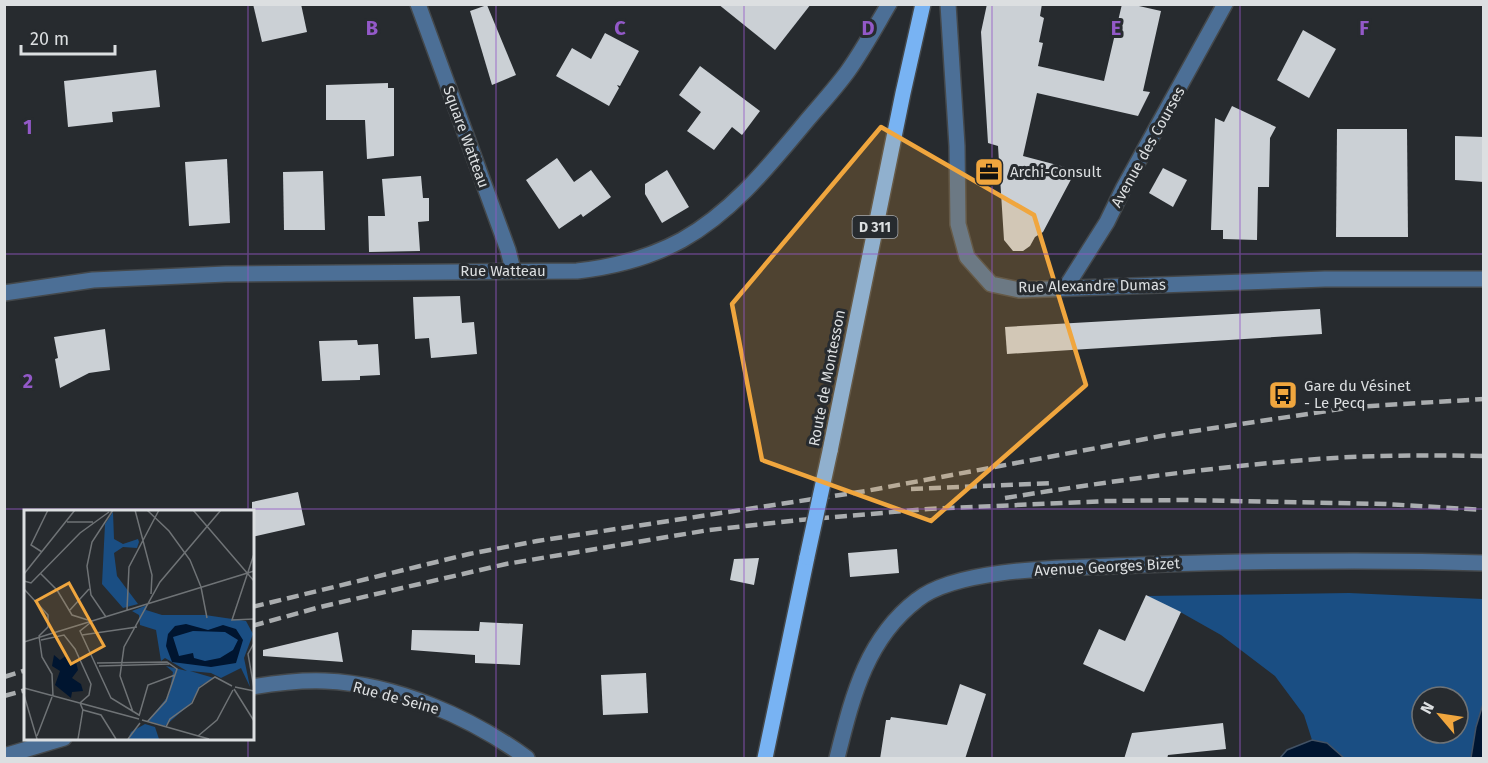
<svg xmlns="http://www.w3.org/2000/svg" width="1488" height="763" viewBox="0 0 1488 763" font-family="'Fira Sans',sans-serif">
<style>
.green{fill:#1a4e83;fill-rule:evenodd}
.water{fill:#001530;stroke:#425265;stroke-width:1.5}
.building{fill:#cbd0d5}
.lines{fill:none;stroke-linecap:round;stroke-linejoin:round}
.minor-casing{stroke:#44484b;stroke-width:18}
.major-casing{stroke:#44484b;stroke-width:18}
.minor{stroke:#4c6f96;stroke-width:15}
.major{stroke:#78b3f3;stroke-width:15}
.rail{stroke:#aaadaf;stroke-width:4.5;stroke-dasharray:12 6;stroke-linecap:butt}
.major-bridge-casing{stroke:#44484b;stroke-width:18;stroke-linecap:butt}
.major-bridge{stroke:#78b3f3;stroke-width:15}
.marked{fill:#f0a63e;fill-opacity:0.2;stroke:#f0a63e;stroke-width:4.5;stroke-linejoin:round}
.grid{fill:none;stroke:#9359c8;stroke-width:1.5;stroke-opacity:0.55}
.labels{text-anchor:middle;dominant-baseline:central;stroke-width:6;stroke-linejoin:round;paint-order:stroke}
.shield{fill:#272b2f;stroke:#a6a9ac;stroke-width:1.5}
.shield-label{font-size:14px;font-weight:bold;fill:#dcdfe1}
.street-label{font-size:15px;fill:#dcdfe1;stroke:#272b2f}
.poi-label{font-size:15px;fill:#dcdfe1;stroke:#272b2f;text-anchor:start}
.inset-road{fill:none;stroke:#6f7376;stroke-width:1.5}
.view{fill:#f0a63e;fill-opacity:0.15;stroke:#f0a63e;stroke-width:3}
.inset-edge{fill:none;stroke:#dcdfe1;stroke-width:3}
.grid-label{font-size:20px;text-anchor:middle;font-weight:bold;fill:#9359c8;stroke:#272b2f;stroke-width:6;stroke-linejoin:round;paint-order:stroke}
</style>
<rect width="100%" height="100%" fill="#272b2f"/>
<path class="green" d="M 1349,593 L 1483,599 L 1483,704 L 1476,727 L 1471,758 L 1344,758 L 1327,743 L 1312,740 L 1304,715 L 1275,676 L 1221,635 L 1182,613 L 1146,596 ZM 1422,697 L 1458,697 L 1458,733 L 1422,733 Z"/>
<g class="water">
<polygon points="1483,704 1483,758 1471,758 1476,727"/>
<polygon points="1312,740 1327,743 1344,758 1280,758 1287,750"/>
</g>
<g class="building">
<polygon points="253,4 301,4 307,32 262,42"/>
<polygon points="718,4 811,4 775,50"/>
<polygon points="987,4 1042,4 1040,16 1044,18 1039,42 1043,43 1038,66 1104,81 1122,4 1130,4 1161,11 1143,91 1150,92 1138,116 1037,93 1023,156 1076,170 1043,232 1035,237 1030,246 1023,251 1013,251 1004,240 998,146 988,143 981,32"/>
<polygon points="487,5 516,75 492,85 470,11"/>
<polygon points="1303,30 1336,49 1309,98 1277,80"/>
<polygon points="605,33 639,51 620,86 617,85 619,88 609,106 556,76 572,48 591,59"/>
<polygon points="700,66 760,111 742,135 732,127 714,150 687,131 701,112 679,95"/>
<polygon points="156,70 160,107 112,112 113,122 68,127 64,81"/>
<polygon points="388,83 388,88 394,88 394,156 367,159 365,120 326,120 326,85"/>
<polygon points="1232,106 1276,127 1270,138 1269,187 1258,187 1257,240 1223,239 1223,230 1211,230 1215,118 1224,122"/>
<polygon points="1337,129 1407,129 1408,237 1336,237"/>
<polygon points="1455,136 1484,137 1484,182 1455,180"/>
<polygon points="557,158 574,182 591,170 611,197 583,217 581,214 559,229 526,180"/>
<polygon points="227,159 230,223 189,226 185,162"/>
<polygon points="1163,168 1187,180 1173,207 1149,193"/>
<polygon points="667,170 689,207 662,223 645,194 645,184"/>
<polygon points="323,171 325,230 284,230 283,172"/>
<polygon points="421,176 423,198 429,198 429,221 418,222 420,251 369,252 368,216 385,216 382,179"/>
<polygon points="460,296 462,323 474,322 477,354 431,358 429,338 415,339 413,297"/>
<polygon points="1320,309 1322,334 1007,354 1005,327"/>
<polygon points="105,329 110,370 89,373 60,388 55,359 58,358 54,337"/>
<polygon points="357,340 358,345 378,344 380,375 360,376 360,380 322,381 319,341"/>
<polygon points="298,492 305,525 252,537 252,502"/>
<polygon points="897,549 899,573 850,577 848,553"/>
<polygon points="759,558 754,585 730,580 734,559"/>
<polygon points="1146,595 1181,612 1144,692 1083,664 1099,629 1125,641"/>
<polygon points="480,622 523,624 520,665 475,663 475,655 411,650 412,630 479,631"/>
<polygon points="338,632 343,662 263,656 263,650"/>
<polygon points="646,673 648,713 603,715 601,675"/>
<polygon points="960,684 986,694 965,759 880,759 886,720 890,720 891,717 947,725"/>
<polygon points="1223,723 1226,749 1168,755 1167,759 1124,759 1132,733"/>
</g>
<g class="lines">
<g class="minor-casing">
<g id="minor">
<polyline points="418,4 508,250 513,270"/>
<polyline points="948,4 957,146 958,224 967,257 991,284 1019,290 1325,279 1484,279"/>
<polyline points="1066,287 1107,222 1124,187 1225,4"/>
<path d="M 4,293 L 93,280 L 226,274 L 577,271 C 613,267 651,257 682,240 C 732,212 768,167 804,124 C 819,106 835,89 848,71 C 863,50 876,26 889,4"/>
<path d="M 252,687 C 276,683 301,680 325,681 C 396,684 470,717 527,758"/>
<polyline points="4,756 64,738"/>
<path d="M 837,758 C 852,699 865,640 917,600 C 960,565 1083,568 1139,565 C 1254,561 1368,559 1484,563"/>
</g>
</g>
<g class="major-casing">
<g id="major">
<polyline points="830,451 903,93 923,4"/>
<polyline points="765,758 807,557"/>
</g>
</g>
<use href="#minor" class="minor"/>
<use href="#major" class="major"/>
<g class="rail">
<polyline points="911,489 1054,483"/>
<path d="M 1005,498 C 1105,482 1204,468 1305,460 C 1364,455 1424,455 1484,456"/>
<polyline points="252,607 469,554 537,541 866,491 1161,436 1354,407 1484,399"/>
<polyline points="252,626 320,607 506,564 709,530 800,520 928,509 1107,501 1186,500 1386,504 1484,510"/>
<polyline points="4,677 26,670"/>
<polyline points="4,696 26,690"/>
</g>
<g class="major-bridge-casing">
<polyline id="major-bridge" points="807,557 830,451"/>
</g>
<use href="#major-bridge" class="major-bridge"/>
</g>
<path class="marked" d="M 881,127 L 1034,215 L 1086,385 L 931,521 L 762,460 L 732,304 Z"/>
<path class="grid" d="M 248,4 L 248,511M 496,4 L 496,758M 744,4 L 744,758M 992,4 L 992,758M 1240,4 L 1240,758M 4,254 L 1484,254M 4,509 L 1484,509M 248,738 L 248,758"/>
<defs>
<g id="office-square" transform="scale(1.5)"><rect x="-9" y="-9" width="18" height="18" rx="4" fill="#f0a63e" stroke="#272b2f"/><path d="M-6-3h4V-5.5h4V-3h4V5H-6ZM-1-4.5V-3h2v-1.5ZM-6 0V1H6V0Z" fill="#111"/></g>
<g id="bus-square" transform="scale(1.5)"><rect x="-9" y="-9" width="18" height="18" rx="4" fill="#f0a63e" stroke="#272b2f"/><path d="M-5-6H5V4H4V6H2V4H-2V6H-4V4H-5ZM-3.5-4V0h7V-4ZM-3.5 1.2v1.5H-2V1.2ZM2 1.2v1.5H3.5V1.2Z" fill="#111"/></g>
</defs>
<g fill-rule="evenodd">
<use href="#office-square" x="989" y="172"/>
<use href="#bus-square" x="1283" y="395"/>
</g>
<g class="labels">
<rect class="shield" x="852.5" y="216" width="45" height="22" rx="4.5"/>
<g class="shield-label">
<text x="875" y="227">D 311</text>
</g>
<g class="street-label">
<text transform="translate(466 137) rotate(70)">Square Watteau</text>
<text transform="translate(1148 147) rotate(-61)">Avenue des Courses</text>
<text x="503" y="271">Rue Watteau</text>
<text transform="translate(1092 286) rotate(-1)">Rue Alexandre Dumas</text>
<text transform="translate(827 378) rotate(-79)">Route de Montesson</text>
<text transform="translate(1107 567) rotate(-3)">Avenue Georges Bizet</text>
<text transform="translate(396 698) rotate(15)">Rue de Seine</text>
</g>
<g class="poi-label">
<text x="1010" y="172">Archi-Consult</text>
<text x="1304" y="386">Gare du Vésinet<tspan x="1304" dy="17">- Le Pecq</tspan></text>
</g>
</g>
<g transform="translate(24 510)">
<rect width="230" height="230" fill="#272b2f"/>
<path d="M 89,2 L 90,29 L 99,34 L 114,29 L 115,32 L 113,38 L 99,37 L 90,43 L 93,66 L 114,94 L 99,98 L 78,74 L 81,14 ZM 123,95 L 122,100 L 138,105 L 181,105 L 222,111 L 229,124 L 220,148 L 226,177 L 217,158 L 197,168 L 187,163 L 166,161 L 190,168 L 176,176 L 167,193 L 141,216 L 124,211 L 145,185 L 149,162 L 142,156 L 163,161 L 141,148 L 137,151 L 132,120 L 116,115 L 115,105 L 108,101 ZM 121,214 L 131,217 L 135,229 L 104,229 L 107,222 Z" fill="#1a4e83"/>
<path d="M 162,114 L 184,120 L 199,115 L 212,119 L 219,130 L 212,153 L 187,157 L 148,152 L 142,136 L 144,124 L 151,116 ZM 169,121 L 201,122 L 214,130 L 209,140 L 196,148 L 181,151 L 170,148 L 169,143 L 155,146 L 149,127 ZM 30,145 L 36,150 L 43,145 L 45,152 L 52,152 L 54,160 L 48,168 L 57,174 L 59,181 L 48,182 L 47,188 L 31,175 L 36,161 L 28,156 Z" fill="#001530" fill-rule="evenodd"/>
<path class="inset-road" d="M 111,0 L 128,65 L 127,84M 123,0 L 145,21 L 166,50 L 177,77 L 183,108M 169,0 L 230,71M 43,12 L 69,12M 18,42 L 7,35 L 24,0M 230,44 L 208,110 L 230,109M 16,63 L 33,80 L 48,105 L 64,110M 0,64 L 51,0M 0,71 L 7,73 L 56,23 L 85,2M 0,79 L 24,105 L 24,117 L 15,126 L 18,147 L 28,164 L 29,186M 46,100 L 65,79M 103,100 L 105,57 L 135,0M 82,107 L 67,85 L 63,56 L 68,32 L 89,0M 66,113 L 56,121 L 87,188 L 115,205M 58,125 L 113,117M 17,130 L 40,125 L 51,139 L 67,174 L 65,185 L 56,193 L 59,200M 0,132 L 230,61M 230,133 L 224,144 L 230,178M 73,153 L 143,152 L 153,159 L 142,191 L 123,212M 75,156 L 145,154M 211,177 L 230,181M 0,178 L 115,209M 210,179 L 230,211M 0,185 L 13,229M 59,200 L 77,205 L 92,229M 109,202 L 96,166 L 100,137 L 136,72 L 197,0M 115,206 L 124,175 L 151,165M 118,210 L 185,229M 142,217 L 146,209 L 168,193 L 175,178 L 191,167 L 208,176M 13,226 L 28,187M 174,226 L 193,210 L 209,180M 54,229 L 59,199M 104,229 L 116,213"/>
<path class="view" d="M 45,73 L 80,136 L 47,154 L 12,91 Z"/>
<rect width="230" height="230" class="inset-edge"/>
</g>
<g class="grid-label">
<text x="372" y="35">B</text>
<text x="620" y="35">C</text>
<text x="868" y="35">D</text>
<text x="1116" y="35">E</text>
<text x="1364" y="35">F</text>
<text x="28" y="134">1</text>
<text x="28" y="388">2</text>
</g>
<rect width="1488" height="763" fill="none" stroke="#dcdfe1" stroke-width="12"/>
<g transform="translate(1440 715) rotate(299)"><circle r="28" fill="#272b2f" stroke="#6f7376" stroke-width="1.5"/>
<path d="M0-4.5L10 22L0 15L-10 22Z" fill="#f0a63e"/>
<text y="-9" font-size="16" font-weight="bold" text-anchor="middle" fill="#dcdfe1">N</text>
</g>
<path d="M21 45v9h94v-9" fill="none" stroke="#dcdfe1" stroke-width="3"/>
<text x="30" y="45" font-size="18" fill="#dcdfe1" stroke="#272b2f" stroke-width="4.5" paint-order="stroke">20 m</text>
</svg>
